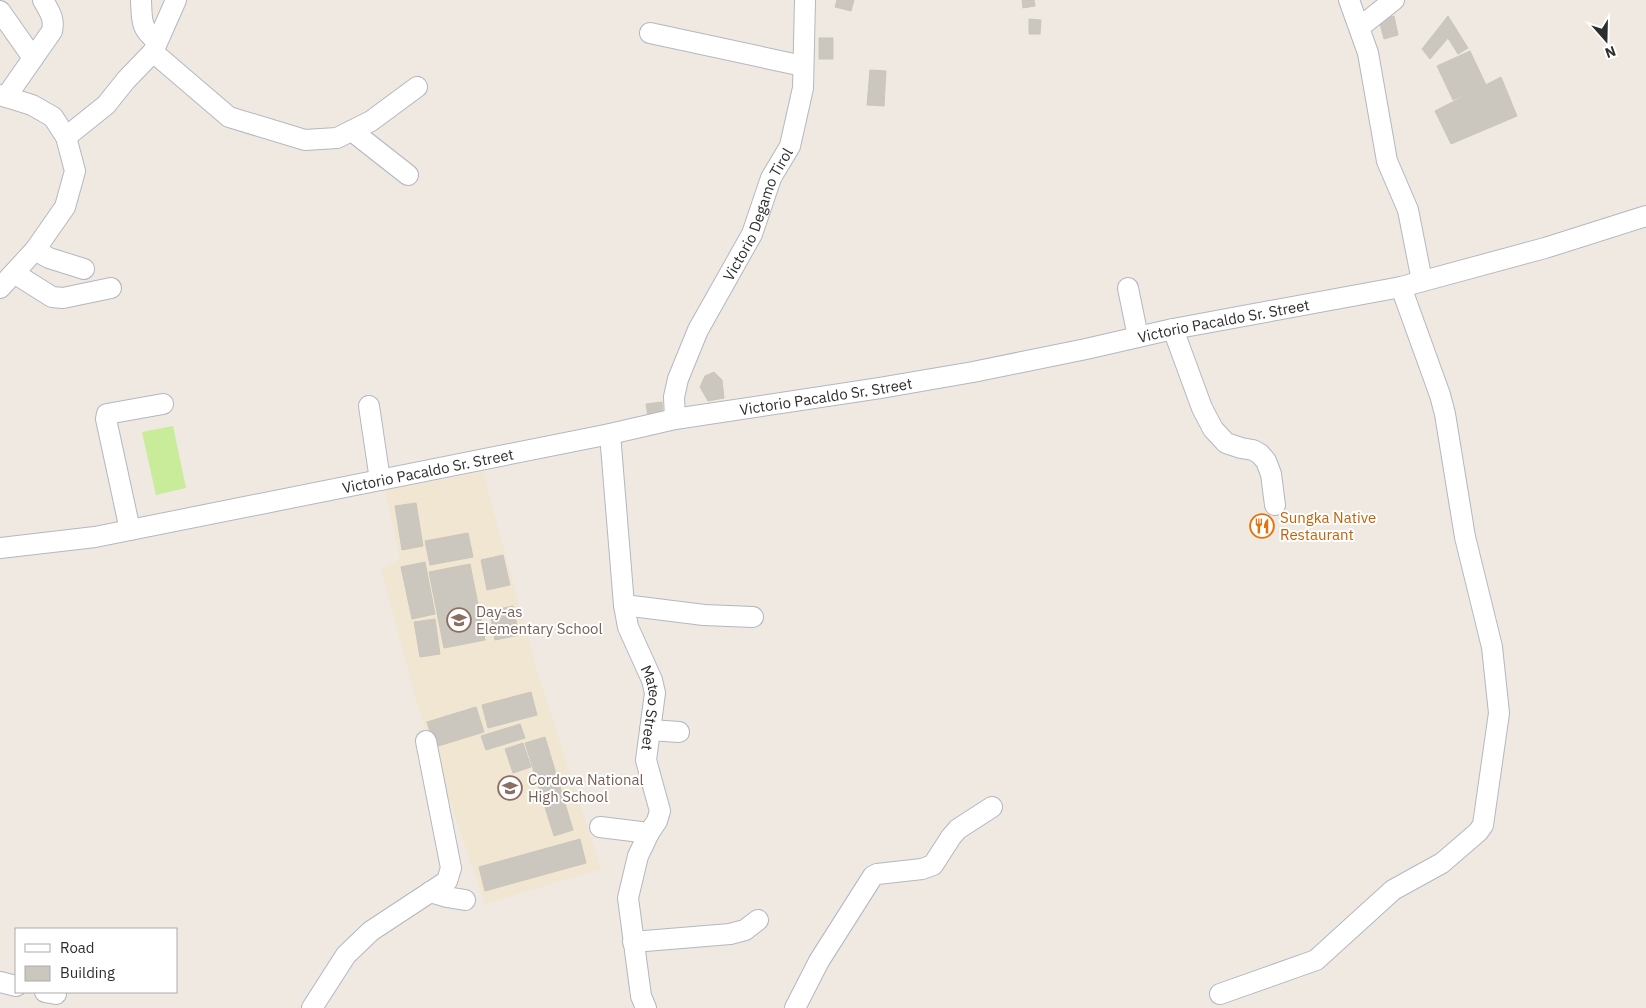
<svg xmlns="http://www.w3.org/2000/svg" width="1646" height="1008" viewBox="0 0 1646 1008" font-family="'IBM Plex Sans',sans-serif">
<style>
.education{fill:#f0e6d1}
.pitch{fill:#c9ec9a}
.building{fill:#cbc7bf;stroke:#cbc5ba}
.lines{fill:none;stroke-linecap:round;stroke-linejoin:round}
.minor-casing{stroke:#b4b7c1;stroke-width:22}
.minor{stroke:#fff;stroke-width:20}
.labels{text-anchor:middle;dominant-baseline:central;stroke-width:4;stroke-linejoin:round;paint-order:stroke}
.street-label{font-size:15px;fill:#2e2e2e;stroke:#fff}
.food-label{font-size:15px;fill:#c56008;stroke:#fff;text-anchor:start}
.education-label{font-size:15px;fill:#785e54;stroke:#fff;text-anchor:start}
</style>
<rect width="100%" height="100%" fill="#efe9e1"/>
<polygon class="education" points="483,472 537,671 601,869 485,904 418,707 381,569 400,559 385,490"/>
<polygon class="pitch" points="173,426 186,488 156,495 142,432"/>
<g class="building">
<polygon points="837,0 854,0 851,11 835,7"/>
<polygon points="1022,0 1034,0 1035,6 1023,8"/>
<polygon points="1394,16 1398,35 1384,39 1379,20"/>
<polygon points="1448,16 1468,48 1458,54 1448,38 1430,59 1422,49"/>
<polygon points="1029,19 1041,20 1040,34 1029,34"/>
<rect x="819" y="38" width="14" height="21"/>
<polygon points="1470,51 1486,85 1453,100 1437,66"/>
<polygon points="870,70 886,71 884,106 867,105"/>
<polygon points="1501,77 1517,116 1451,144 1435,111"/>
<polygon points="714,372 722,380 724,398 708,401 700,387 705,376"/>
<polygon points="662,402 663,415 648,417 646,404"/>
<polygon points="416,503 423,546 402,550 395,506"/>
<polygon points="468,533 473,557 430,565 425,541"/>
<polygon points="503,555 510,585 487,590 481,560"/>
<polygon points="425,562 435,614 412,619 401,567"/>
<polygon points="470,564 485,640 444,648 429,572"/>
<polygon points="513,606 519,635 495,640 490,611"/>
<polygon points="435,619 440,654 420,657 414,622"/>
<polygon points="531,692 537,715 488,728 482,705"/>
<polygon points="476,707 484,732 435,747 427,722"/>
<polygon points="520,724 525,738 486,750 481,736"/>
<polygon points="545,737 573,830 554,836 525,743"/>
<polygon points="523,743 531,767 513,773 505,749"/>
<polygon points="580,839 586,863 485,891 479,867"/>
</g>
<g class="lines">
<g class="minor-casing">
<g id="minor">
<path d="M 141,0 C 142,20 140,28 157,41"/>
<polyline points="1349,0 1368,53 1387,161 1408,210 1422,281"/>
<polyline points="0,11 33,58"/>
<polyline points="1360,27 1394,0"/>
<polyline points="650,33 803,66"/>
<polyline points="153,52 229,117 305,140 337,138 371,121 417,87"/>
<polyline points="0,95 32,105 53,117 66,137 75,171 65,207 35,250 0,288"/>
<path d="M 6,97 L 52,31 C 55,18 49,11 43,0"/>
<polyline points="352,131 408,175"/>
<polyline points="66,137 106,105 126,80 153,52 176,0"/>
<polyline points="35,250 49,258 84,269"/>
<polyline points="14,273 52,297 63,298 111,288"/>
<polyline points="1128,288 1138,337"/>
<polyline points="1173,329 1202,408 1213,429 1226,443 1241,448 1253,450 1260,454 1266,461 1271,474 1275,505"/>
<polyline points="369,406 380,480"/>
<path id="s1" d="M 675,419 L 674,397 L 678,379 L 698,330 L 752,234 L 771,178 L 790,146 L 803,88 L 805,0"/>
<path id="s2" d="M 610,434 L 624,605 L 628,627 L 652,680 L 655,693 L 646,760 L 660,811 L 657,821 L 649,833 L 638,856 L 628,898 L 641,996 L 646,1008"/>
<polyline points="130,530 106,419 107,414 163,404"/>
<path id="s3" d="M 0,548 L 95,537 L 610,434 L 675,419 L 880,388 L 973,372 L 1086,349 L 1173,329 L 1401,287 L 1545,248 L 1646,216"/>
<polyline points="624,605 704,615 753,617"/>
<polyline points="650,730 679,732"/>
<polyline points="600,827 649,833"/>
<polyline points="430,892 447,897 465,900"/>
<polyline points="633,942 730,934 745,930 758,920"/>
<polyline points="0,982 16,986"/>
<polyline points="45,992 56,994"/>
<polyline points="1220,994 1316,960 1393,890 1442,863 1478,832 1483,825 1499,713 1492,647 1465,537 1445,414 1440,395 1401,287"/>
<polyline points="312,1008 346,955 371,931 447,881 451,868 426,741"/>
<polyline points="795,1008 819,961 873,876 877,874 922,869 933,865 951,837 958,829 992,807"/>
</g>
</g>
<use href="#minor" class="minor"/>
</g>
<defs>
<g id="restaurant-ring" transform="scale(1.25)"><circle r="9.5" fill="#fff" stroke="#e8710a" stroke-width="1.5"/><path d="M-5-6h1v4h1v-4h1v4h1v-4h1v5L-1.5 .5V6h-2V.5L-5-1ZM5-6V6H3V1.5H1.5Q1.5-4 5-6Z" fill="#e8710a"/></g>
<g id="school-ring" transform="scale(1.25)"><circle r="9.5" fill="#fff" stroke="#8d6e63" stroke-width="1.5"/><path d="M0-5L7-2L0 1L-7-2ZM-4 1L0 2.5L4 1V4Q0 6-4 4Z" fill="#8d6e63"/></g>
</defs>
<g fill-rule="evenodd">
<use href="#restaurant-ring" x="1262" y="526"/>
<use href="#school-ring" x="459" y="620"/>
<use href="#school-ring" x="510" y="788"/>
</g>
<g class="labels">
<g class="street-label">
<text stroke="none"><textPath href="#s1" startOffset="224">Victorio Degamo Tirol</textPath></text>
<text stroke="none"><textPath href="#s3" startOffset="1245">Victorio Pacaldo Sr. Street</textPath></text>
<text stroke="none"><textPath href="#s3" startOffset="840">Victorio Pacaldo Sr. Street</textPath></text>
<text stroke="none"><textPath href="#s3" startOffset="435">Victorio Pacaldo Sr. Street</textPath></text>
<text stroke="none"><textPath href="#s2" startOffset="280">Mateo Street</textPath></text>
</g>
<g class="food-label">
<text x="1280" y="517">Sungka Native<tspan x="1280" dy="17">Restaurant</tspan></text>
</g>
<g class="education-label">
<text x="476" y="611">Day-as<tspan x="476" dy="17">Elementary School</tspan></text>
<text x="528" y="779">Cordova National<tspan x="528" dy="17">High School</tspan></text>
</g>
</g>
<rect x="15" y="928" width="162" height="65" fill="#ffffff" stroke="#ababab"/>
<rect x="25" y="944" width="25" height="8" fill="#ffffff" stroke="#ababab"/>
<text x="60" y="953" font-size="15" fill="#2e2e2e">Road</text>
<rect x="25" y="966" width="25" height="15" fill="#cbc7bf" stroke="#ababab"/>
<text x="60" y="978" font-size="15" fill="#2e2e2e">Building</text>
<g transform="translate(1606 40) rotate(160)" stroke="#ffffff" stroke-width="4" paint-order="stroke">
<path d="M0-4L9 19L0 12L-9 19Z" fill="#2e2e2e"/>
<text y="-8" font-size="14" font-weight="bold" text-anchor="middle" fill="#2e2e2e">N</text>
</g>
</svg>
